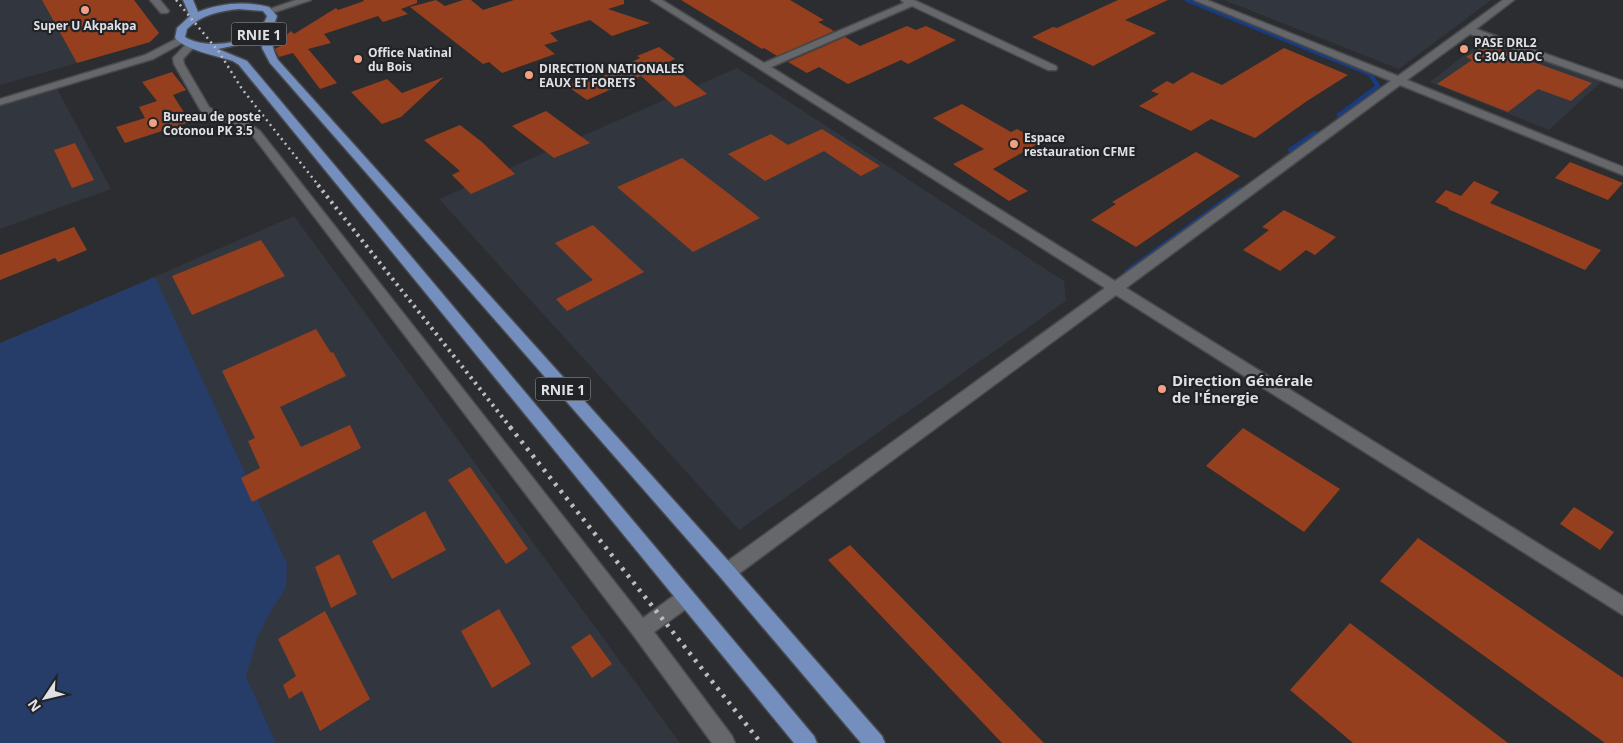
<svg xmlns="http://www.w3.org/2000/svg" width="1623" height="743" viewBox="0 0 1623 743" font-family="'Open Sans',sans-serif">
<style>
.built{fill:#32373f}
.green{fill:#263d69}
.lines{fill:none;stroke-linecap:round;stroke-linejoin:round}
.stream-far1{stroke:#183b81;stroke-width:4.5}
.stream{stroke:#183b81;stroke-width:5.5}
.building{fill:#963f1e}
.minor-casing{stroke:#484a4d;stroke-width:3}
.tertiary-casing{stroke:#484a4d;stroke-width:3}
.trunk-casing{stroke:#484a4d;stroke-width:3}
.minor{fill:#65676b;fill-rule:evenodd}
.tertiary{fill:#65676b;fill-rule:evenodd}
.trunk{fill:#748ebe;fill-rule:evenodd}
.rail-far2{stroke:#bcbdc0;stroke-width:2.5;stroke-dasharray:2 4;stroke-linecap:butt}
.rail-far1{stroke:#bcbdc0;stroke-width:4;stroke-dasharray:2.5 4.5;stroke-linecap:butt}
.rail{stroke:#bcbdc0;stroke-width:4.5;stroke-dasharray:3 6;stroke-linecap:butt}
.poi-dot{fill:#f39f82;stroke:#212326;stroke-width:2}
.labels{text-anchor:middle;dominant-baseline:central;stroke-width:4.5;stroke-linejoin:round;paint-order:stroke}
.far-poi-label{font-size:12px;font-weight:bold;fill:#e0e1e4;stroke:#212326;text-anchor:start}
.shield{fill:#212326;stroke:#a7a8ab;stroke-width:1}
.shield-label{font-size:14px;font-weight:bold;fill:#e0e1e4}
.poi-label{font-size:15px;font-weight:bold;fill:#e0e1e4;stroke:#212326;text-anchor:start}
</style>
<rect width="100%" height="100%" fill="#2b2d30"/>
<g class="built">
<polygon points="0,0 134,0 159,33 150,42 0,85"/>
<polygon points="1224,0 1491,0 1399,69"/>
<polygon points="1484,39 1601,82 1549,130 1430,82"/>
<polygon points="737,68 1064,281 1066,301 739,530 439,199"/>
<polygon points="57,89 111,189 0,229 0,106"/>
<polygon points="294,216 680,743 276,743 83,308"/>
</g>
<polygon class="green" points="155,277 287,564 286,588 270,612 258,636 246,676 276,743 0,743 0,343"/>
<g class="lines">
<g class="stream-far1">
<polyline points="1187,0 1370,74 1378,86 1339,115"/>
<polyline points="1290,150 1315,133"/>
</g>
<polyline class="stream" points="1127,272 1240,190"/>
</g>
<g class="building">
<polygon points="42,0 134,0 159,33 150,42 77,63"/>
<polygon points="363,0 417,0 417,3 401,9 408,14 383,22 378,16 324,34 331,43 308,49 337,83 320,89 293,53 279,57 275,49 284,44 282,39 291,31 294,34 336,8 338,10 364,1"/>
<polygon points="436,0 445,6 463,0 471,0 483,10 514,0 624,0 624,4 608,9 650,23 612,36 590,20 550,33 558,41 544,45 555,54 502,73 489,62 483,64 410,7"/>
<polygon points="681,0 790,0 824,20 818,22 834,31 777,56 764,48 762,49"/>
<polygon points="1118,0 1168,0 1125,20 1156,33 1093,66 1032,37 1053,27 1057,28"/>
<polygon points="907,26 916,30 926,26 956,40 908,64 901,60 848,84 819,67 807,73 788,62 845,37 860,46"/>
<polygon points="1487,44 1522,58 1592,83 1571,101 1538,89 1508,112 1437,84 1472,60 1466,57"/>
<polygon points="659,47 675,59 668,62 707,94 675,107 641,76 587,100 567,86 593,75 597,78 630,66 628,64 640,58 637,56"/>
<polygon points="1284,48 1348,75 1307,101 1255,138 1211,119 1191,131 1139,106 1159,94 1151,91 1167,81 1173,84 1192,72 1222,85"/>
<polygon points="172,72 186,90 173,95 190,122 125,143 116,127 145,118 139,107 157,101 142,82"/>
<polygon points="444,77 401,117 382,124 351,92 387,79 402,93"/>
<polygon points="962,104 1011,132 1017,129 1041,142 993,169 1028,191 1009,201 953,164 984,149 933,118"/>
<polygon points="546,111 590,143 554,158 512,126"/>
<polygon points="460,125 482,142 515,174 471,194 452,175 460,171 424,140"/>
<polygon points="822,129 880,166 861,176 824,151 765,181 728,154 771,134 788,145"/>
<polygon points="75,143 94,180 72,188 54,150"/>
<polygon points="1196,152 1240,176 1136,247 1091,220 1116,204 1112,202"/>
<polygon points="682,158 737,200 760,218 693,252 617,187"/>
<polygon points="1570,162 1623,183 1608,200 1555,178"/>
<polygon points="1474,181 1499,192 1490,203 1601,250 1585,270 1448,209 1449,208 1435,202 1446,190 1461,196"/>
<polygon points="1284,210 1336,237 1315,255 1306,250 1280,271 1243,250 1269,230 1262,227"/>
<polygon points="593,225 644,272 567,311 556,299 593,280 555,243"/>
<polygon points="74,227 87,250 58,262 55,258 0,280 0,255"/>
<polygon points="261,240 285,276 192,315 172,276"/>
<polygon points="316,329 331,353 333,352 346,376 280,407 301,447 350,425 361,448 252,502 241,478 260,468 248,441 255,438 222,371"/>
<polygon points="1243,428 1340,489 1304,532 1206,466"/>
<polygon points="470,467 528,549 506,564 448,480"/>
<polygon points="1574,507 1614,532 1600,550 1560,524"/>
<polygon points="425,511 446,550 392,579 372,541"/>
<polygon points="1418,538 1623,678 1623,743 1605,743 1380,581"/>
<polygon points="850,545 1044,743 1002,743 828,560"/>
<polygon points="339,554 357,594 331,608 315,567"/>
<polygon points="499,609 531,664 492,688 461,631"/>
<polygon points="325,611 370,699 320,731 302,691 289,699 283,685 296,676 278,639"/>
<polygon points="1350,623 1508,743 1353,743 1290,690"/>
<polygon points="590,634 612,664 592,678 571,647"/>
</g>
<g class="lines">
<g class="minor-casing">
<g id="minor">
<polygon points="150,0 160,0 169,11 167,13 161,13"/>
<polygon points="296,0 311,0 269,14 264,11"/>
<polygon points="651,0 662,0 764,63 904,3 901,0 914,0 1056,66 1057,68 1056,70 1048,70 912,6 771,67 1115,281 1391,81 1194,0 1207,0 1398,76 1503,0 1514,0 1476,29 1623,81 1623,88 1470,34 1407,80 1623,167 1623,175 1400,85 1126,288 1623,596 1623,615 1116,295 733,578 727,580 721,578 718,572 721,566 1105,288"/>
<polygon points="191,42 196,45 183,59 184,64 209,107 216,112 244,120 260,131 643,618 679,592 686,590 693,592 695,598 693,604 654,632 732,736 735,743 712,743 634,636 252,135 236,124 208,116 201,111 174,64 173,58 187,43"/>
</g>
</g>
<g class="tertiary-casing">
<polygon id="tertiary" points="182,36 187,39 186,41 153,59 0,105 0,99 145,55"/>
</g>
<g class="trunk-casing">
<path id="trunk" d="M 183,0 L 193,0 L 198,12 C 221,3 245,1 269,7 L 277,16 C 271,34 269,42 278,60 L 733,566 L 882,736 L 885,743 L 861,743 L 721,578 L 270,63 L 262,48 L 262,36 L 251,42 L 218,49 L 247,61 L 814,736 L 817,743 L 794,743 L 239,65 L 233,61 C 217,56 186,50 175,38 L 177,28 L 190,16 ZM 239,9 L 263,11 L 267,16 C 258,44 207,51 185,37 L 187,29 C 201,15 219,11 239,9 Z"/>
</g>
<use href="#minor" class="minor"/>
<use href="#tertiary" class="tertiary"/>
<use href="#trunk" class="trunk"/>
<polyline class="rail-far2" points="176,0 219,52 242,89 319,186"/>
<polyline class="rail-far1" points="318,185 511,428"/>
<polyline class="rail" points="510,427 761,743"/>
</g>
<g class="poi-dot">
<circle cx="85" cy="10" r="5"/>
<circle cx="1464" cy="49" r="5"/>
<circle cx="358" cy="59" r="5"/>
<circle cx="529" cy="75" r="5"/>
<circle cx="153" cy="123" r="5"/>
<circle cx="1014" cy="144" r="5"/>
<circle cx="1162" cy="389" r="5"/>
</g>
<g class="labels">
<g class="far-poi-label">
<text x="85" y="25" text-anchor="middle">Super U Akpakpa</text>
<text x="1474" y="42">PASE DRL2<tspan x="1474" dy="14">C 304 UADC</tspan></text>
<text x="368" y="52">Office Natinal<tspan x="368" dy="14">du Bois</tspan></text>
<text x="539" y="68">DIRECTION NATIONALES<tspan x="539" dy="14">EAUX ET FORETS</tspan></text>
<text x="163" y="116">Bureau de poste<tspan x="163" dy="14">Cotonou PK 3.5</tspan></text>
<text x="1024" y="137">Espace<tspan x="1024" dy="14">restauration CFME</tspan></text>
</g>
<g class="shield">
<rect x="231.5" y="22.5" width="55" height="23" rx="4"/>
<rect x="535.5" y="377.5" width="55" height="23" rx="4"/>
</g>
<g class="shield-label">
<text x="259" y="34">RNIE 1</text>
<text x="563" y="389">RNIE 1</text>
</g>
<g class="poi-label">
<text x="1172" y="380">Direction Générale<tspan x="1172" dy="17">de l'Énergie</tspan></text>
</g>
</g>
<g transform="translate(45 698) rotate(235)" stroke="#212326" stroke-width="4" paint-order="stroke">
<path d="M0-4L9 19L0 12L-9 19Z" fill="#e0e1e4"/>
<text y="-8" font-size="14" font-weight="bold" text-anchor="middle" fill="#e0e1e4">N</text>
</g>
</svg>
